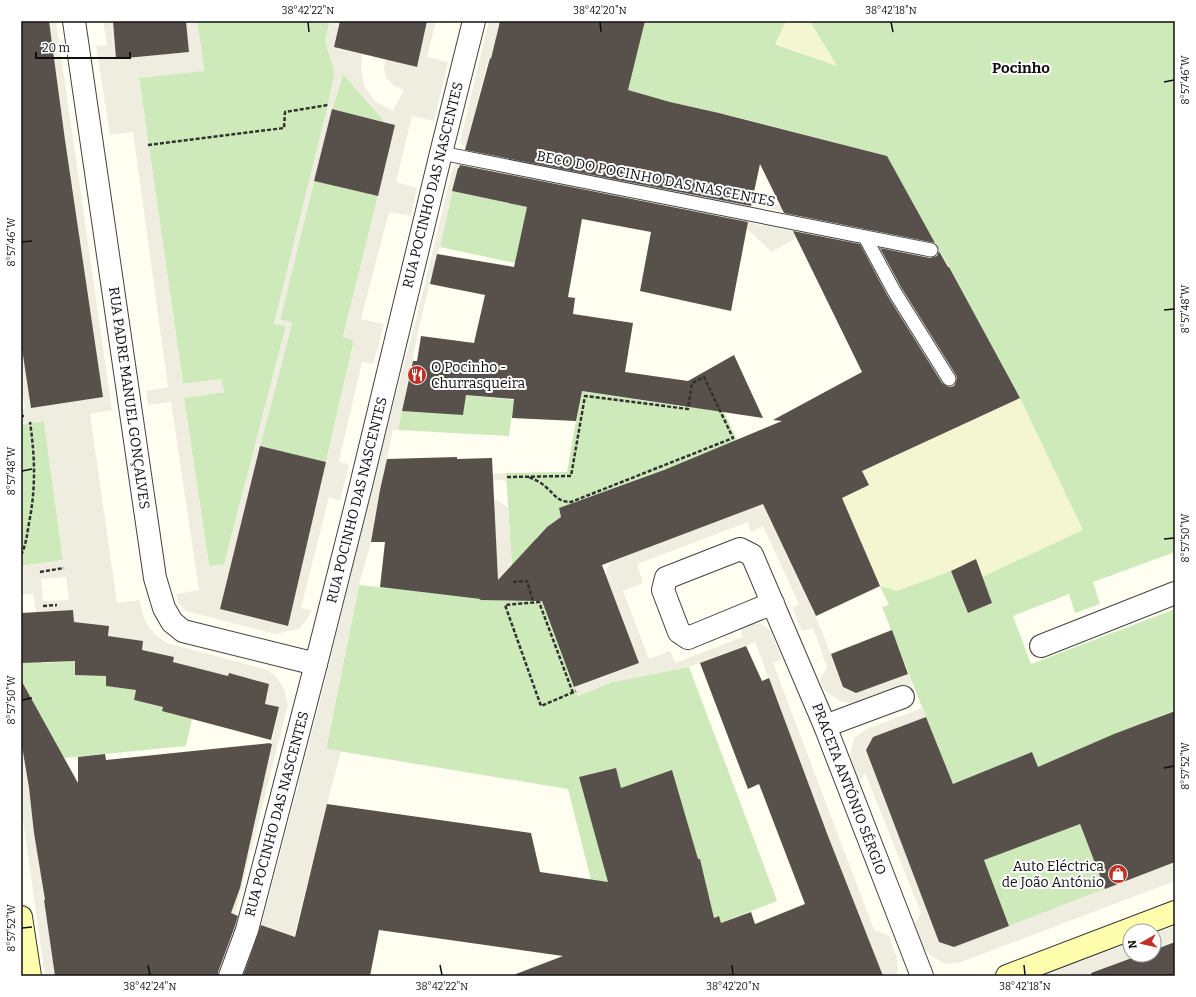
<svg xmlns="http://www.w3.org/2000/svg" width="1196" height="997" viewBox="0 0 1196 997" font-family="Bitter,serif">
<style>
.farmland{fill:#f4f5d1}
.green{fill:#ceeaba}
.plaza{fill:#efeddf;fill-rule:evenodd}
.building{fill:#58514b}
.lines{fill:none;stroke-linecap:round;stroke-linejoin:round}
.lane-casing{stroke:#424242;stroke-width:15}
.street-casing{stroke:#424242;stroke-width:24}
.secondary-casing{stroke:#313131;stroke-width:24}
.path{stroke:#313131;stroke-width:2.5;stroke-dasharray:4 2;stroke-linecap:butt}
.lane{stroke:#fff;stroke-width:13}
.street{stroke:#fff;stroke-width:22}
.secondary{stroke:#fefead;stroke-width:22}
.ticks{fill:none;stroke:#0f0f0f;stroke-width:1.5}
.labels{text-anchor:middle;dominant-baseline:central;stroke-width:4;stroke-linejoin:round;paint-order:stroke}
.street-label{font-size:14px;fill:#0f0f0f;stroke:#fff}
.poi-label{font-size:14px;fill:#0f0f0f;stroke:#fff;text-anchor:start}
.neighbourhood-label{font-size:15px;font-weight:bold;fill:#0f0f0f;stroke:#fff}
.neatline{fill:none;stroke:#0f0f0f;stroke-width:1.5}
.ticks-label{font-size:10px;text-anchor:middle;fill:#0f0f0f}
</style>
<rect width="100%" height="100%" fill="#fffef1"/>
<g class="farmland">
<polygon points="786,21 810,21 837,66 775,43"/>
<polygon points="1020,398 1084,530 982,577 951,571 897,591 880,586 842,498 869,485 862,471"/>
</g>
<g class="green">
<polygon points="197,21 330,21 325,41 335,72 327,109 274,324 286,326 224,565 209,566 184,398 224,392 221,379 183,384 139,78 204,70"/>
<polygon points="645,21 786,21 775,44 837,66 810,21 1175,21 1175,552 1093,582 1100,604 1075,613 1069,594 1013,616 1031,664 1175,609 1175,710 1146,722 1062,778 1105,889 1009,926 983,860 1062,830 953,784 882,607 889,605 880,586 897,591 951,571 968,613 992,603 982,577 1083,530 1020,398 949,267 930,234 887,156 733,116 670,102 549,70 490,59 496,37 633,68"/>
<polygon points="343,74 385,122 332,109"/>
<polygon points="314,181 378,196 343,337 354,340 326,462 260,446 292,323 280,320"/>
<polygon points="452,191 527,207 515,263 440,247"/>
<polygon points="705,371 737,440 664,470 559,508 561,517 547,527 536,538 535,559 545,610 578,696 612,682 689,667 775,895 777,901 721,923 719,916 714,918 700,859 670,867 666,952 616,769 579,778 618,917 591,880 568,789 326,749 359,585 499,600 514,601 506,473 567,472 581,391 686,407 688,381"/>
<polygon points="466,395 514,400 509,436 398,430 402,411 463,414"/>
<polygon points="44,421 63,560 21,566 21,424"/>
<polygon points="42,658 42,663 75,661 76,675 106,675 106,686 136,690 134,700 163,707 162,710 192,719 186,746 64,758 21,680 21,661"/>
</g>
<g class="plaza">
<path d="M 49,21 L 56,21 L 112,410 L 90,414 L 117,603 L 139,600 L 145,621 L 154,633 L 167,643 L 268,670 L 277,678 L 284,689 L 288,705 L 234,918 L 214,976 L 264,777 L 279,707 L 265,704 L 269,684 L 228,676 L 173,662 L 174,657 L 142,650 L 142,641 L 108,636 L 109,626 L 74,622 L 73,610 L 36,612 L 33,593 L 21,595 L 21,566 L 63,560 L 44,421 L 21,423 L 21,409 L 25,408 L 21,383 L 21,342 L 65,140 ZM 66,577 L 69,600 L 43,601 L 41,579 Z"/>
<path d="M 103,21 L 113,21 L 116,59 L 189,52 L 186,21 L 197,21 L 204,71 L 139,78 L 183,384 L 221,379 L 224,392 L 184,398 L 209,566 L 224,564 L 286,326 L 274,324 L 327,109 L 335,72 L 325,41 L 330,21 L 340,21 L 334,47 L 362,54 L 361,69 L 365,88 L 376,102 L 393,111 L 404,90 L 394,86 L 386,77 L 384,68 L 386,59 L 416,67 L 427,21 L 436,21 L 427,57 L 448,62 L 434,121 L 412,116 L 396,182 L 417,188 L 411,216 L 389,212 L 361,319 L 384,324 L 373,364 L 362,362 L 339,461 L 349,465 L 340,501 L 329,497 L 301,608 L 312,610 L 307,619 L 299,629 L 275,634 L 186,611 L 179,603 L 176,594 L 199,590 L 171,402 L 148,405 L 146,391 L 168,387 L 133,132 L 110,135 L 96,46 L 107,45 ZM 343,74 L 385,122 L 395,125 L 343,337 L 354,341 L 306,549 L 287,626 L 220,609 L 260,446 L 292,322 L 280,320 L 332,109 Z"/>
<polygon points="489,21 500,21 490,59 489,58 467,142 734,197 930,234 934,240 806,216 464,147 460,142"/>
<polygon points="456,164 857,244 942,375 953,370 992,389 899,398 940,376 888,300 856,249 796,238 772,252 746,228 458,168 440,247 437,254 420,323 398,430 393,430 383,477 506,473 507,483 502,480 383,482 378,503 491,499 500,502 508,508 513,582 498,588 417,506 377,507 371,542 359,585 326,748 341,751 327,804 320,840 308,880 294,937 266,926 257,952 245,976 262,923 324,686 374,477 417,316 453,167"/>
<polygon points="763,504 819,624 843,687 856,693 908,674 912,683 863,702 852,704 840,701 824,690 820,679 827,667 813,628 802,631 792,608 799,604 763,526 751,532 748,522 637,564 643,583 623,591 649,659 670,651 675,663 743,637 740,628 751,624 761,624 771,631 781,659 773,663 874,930 889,936 897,958 898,970 896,976 874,976 878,965 828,836 755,642 689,667 612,682 578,696 574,687 639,663 606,575 607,568 611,562"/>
<polygon points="922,708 926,717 873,737 866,750 939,942 954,947 1175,862 1175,881 961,962 945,964 931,956 922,946 914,925 921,913 865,773 858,783 850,764 851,749 855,737 867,729"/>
<polygon points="21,726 25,764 55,976 45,976 21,806"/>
<polygon points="1175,926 1175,942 1154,950 1154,934"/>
<polygon points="1130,943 1130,955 1140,955 1085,976 1041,976"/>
</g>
<g class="building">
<polygon points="21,21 49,21 65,140 103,397 31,408 21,342"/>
<polygon points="113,21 186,21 189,52 116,59"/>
<polygon points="340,21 427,21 417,67 334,47"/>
<polygon points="500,21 645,21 628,90 670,102 719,113 887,156 935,243 784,213 760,164 751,206 465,150 490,58 491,59"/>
<polygon points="332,109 395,125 378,196 314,181"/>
<polygon points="460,165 748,222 731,311 640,291 651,232 582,219 568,297 575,298 573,314 633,323 625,372 688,381 734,355 763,418 582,391 576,421 512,418 514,399 466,395 463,415 402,411 413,361 417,361 421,336 474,343 485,295 430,284 437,254 514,267 527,207 452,191 458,168 459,168"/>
<polygon points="793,231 860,244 887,295 942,383 946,386 950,387 954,386 956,382 957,378 956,375 901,287 880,248 930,258 934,257 937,256 939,251 948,267 949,267 1020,398 862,471 869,485 842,498 880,586 816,616 763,504 602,565 639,663 574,687 542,601 479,600 481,599 380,587 385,542 371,542 380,490 387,459 457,457 457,459 492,458 498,580 547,527 561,517 559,508 664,470 782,421 773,420 862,372"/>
<polygon points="260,446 326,462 288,626 220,609"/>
<polygon points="976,559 992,603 968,613 951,571"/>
<polygon points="73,610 74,622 109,626 108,636 143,641 142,650 174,657 173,662 228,676 229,673 269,684 265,704 279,707 271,740 162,711 163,707 134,700 136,690 106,686 106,676 75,675 75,661 21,663 21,613"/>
<polygon points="892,630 908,674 856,693 843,687 831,654"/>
<polygon points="746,646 762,681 769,678 828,836 883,976 516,976 516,974 563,956 379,930 370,976 243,976 261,925 295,937 327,804 531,833 540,872 608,882 579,777 616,768 621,788 672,770 698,859 700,859 714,918 719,916 721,923 751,912 755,924 805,904 759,784 748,789 700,663"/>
<polygon points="21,680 78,783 78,757 105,754 106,760 271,743 270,744 272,744 240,888 231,913 238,916 235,926 218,972 218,976 55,976 44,900 45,900 34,833 29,788 21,740"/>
<polygon points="1175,711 1175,862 1105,889 1080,824 984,860 1009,926 954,947 939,942 866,750 873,737 926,717 953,784 1032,752 1038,767 1114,734"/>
<polygon points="1175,942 1175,976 1092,976 1091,973 1140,955 1154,955 1154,950"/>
</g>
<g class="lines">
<g class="lane-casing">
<g id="lane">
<polyline points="441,153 931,250"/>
<polyline points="865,237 894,291 949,379"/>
</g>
</g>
<g class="street-casing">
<g id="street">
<polyline points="74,21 155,578 164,608 172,622 183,631 316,664"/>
<polyline points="773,603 688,638 679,632 663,590 666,578 740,549 752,555 825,726 922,976"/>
<polyline points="1041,646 1175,593"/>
<polyline points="825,726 903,697"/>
<polyline points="230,976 247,930 316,664 361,485 441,153 474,21"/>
</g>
</g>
<g class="secondary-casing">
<g id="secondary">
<polyline points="21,917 30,976"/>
<polyline points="1007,976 1175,912"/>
</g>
</g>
<g class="path">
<polyline points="148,145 284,128 285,112 328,105"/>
<polyline points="21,416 24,416"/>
<path d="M 507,477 L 571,476 L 585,396 L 688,409 L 692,383 L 704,377 L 733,438 L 571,502 C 557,501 557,497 547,488 C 542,483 535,479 528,477"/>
<path d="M 21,555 C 26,545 27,535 29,523 C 36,488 35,457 30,422"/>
<polyline points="40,572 64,568"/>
<polyline points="513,582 527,581 533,602"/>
<polyline points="43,606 57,605"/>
<polyline points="573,693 539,602 505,605 541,706 576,691"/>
</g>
<use href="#lane" class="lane"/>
<use href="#street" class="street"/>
<use href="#secondary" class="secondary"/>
</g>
<path class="ticks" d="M 308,22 L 309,32M 600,22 L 601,32M 891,22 L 893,32M 1164,82 L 1174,80M 22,242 L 32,241M 1164,310 L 1174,309M 22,471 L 32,469M 1164,539 L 1174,538M 22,700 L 32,698M 1164,768 L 1174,766M 22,928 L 32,927M 148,965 L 150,975M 440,965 L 442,975M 732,965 L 733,975M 1024,965 L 1025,975"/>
<defs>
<g id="restaurant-disc" transform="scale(1)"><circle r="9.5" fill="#bf3027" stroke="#fff"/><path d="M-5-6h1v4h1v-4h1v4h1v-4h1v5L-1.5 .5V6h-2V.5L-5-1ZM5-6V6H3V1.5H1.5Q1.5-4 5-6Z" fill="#fff"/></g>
<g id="shop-disc" transform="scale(1)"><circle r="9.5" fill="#bf3027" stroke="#fff"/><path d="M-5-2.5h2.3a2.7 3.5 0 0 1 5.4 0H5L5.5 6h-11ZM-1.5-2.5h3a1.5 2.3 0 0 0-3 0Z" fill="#fff"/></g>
</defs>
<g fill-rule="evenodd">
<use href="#restaurant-disc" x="417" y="375"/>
<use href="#shop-disc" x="1118" y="874"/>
</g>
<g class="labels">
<g class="street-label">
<text transform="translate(656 179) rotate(11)">BECO DO POCINHO DAS NASCENTES</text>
<text transform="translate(433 185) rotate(-76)">RUA POCINHO DAS NASCENTES</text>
<text transform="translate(129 398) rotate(82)">RUA PADRE MANUEL GONÇALVES</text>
<text transform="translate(357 500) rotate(-76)">RUA POCINHO DAS NASCENTES</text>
<text transform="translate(849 789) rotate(69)">PRACETA ANTÓNIO SÉRGIO</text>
<text transform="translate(277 814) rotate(-75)">RUA POCINHO DAS NASCENTES</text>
</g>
<g class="poi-label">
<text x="431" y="367">O Pocinho -<tspan x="431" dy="16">Churrasqueira</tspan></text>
<text x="1104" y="866" text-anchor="end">Auto Eléctrica<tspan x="1104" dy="16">de João António</tspan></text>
</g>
<g class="neighbourhood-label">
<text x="1021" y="68">Pocinho</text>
</g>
</g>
<rect width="1196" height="997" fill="none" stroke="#ffffff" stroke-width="44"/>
<g transform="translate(1142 943) rotate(262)"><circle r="19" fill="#ffffff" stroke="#9f9f9f"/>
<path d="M0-3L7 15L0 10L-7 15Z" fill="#bf3027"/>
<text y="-6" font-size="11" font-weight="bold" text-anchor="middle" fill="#0f0f0f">N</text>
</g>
<path d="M36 52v6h94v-6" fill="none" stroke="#0f0f0f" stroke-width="2"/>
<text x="42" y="52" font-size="12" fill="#0f0f0f" stroke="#ffffff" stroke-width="3" paint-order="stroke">20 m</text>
<rect x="22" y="22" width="1152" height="953" class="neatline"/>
<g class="ticks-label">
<text x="308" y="14">38°42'22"N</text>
<text x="600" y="14">38°42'20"N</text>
<text x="891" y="14">38°42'18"N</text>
<text transform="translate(1185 80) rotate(-90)" y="4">8°57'46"W</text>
<text transform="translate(11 242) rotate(-90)" y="4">8°57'46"W</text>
<text transform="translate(1185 309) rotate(-90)" y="4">8°57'48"W</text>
<text transform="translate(11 471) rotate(-90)" y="4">8°57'48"W</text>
<text transform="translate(1185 538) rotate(-90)" y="4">8°57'50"W</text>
<text transform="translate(11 700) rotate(-90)" y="4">8°57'50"W</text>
<text transform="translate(1185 766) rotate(-90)" y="4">8°57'52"W</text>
<text transform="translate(11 928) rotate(-90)" y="4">8°57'52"W</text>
<text x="150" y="990">38°42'24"N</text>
<text x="442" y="990">38°42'22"N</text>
<text x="733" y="990">38°42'20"N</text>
<text x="1025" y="990">38°42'18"N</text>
</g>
</svg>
